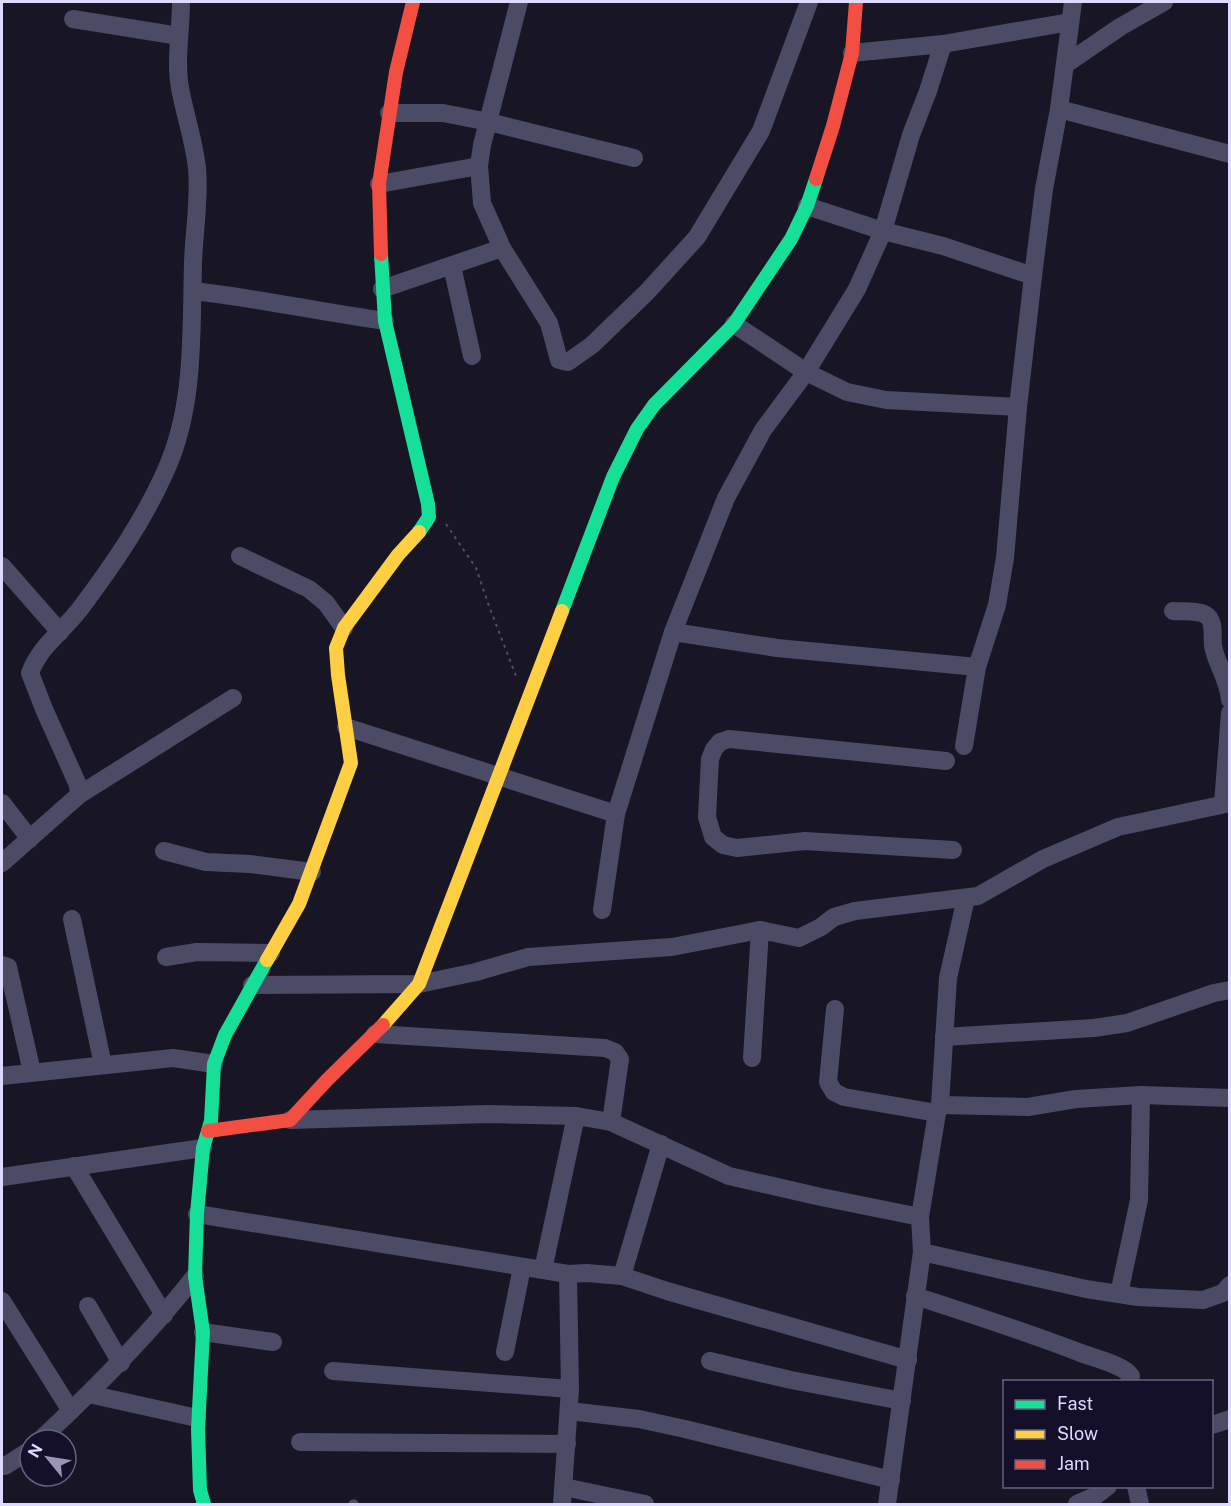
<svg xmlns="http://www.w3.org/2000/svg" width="1231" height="1506" viewBox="0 0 1231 1506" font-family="'Public Sans',sans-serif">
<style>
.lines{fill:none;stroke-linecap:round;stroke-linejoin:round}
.path{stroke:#465464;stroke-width:2;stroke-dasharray:3 4.5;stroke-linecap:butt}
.lane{stroke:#4c4b65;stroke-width:9}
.street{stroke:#4c4b65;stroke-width:18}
.fast{stroke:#16e098;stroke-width:14}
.slow{stroke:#ffcf43;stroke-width:14}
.jam{stroke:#f24e42;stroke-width:14}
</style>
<rect width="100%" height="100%" fill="#181624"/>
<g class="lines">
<polyline class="path" points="446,524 476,568 489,606 516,676"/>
<polyline class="lane" points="353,1504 354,1504"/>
<g class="street">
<polyline points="73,19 179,36"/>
<polyline points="943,44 1070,22"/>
<polyline points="1066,64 1120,27 1164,2"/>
<polyline points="1059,109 1230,154"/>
<polyline points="389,113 443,113 489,122 634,158"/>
<polyline points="479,166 482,203 502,248 549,323 559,360 568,362 592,345 647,292 697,237 761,131 809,2"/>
<polyline points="379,184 479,166 482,145 519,2"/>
<polyline points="807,206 883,231 943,246 1033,276"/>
<polyline points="452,266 472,356"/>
<polyline points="382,289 502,248"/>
<path d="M 193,291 C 257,298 320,312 385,321"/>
<polyline points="734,324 806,372 847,392 886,400 1018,407"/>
<polyline points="240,556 309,589 326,603 344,628"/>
<polyline points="2,566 60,632"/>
<path d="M 1173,611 C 1182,612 1198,610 1206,615 C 1215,620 1212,637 1213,646 C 1217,666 1228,678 1230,700"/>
<polyline points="673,632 777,648 977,667"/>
<polyline points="346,727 616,814"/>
<polyline points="964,746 977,667 997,605 1005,558 1018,407 1033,276 1044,189 1059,109 1073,2"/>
<polyline points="946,761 729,739 720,742 714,749 710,759 707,817 713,837 723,845 737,848 805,841 953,850"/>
<polyline points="79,795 233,698"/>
<polyline points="2,803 30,839"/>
<polyline points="1223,804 1230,713"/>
<polyline points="164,851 206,862 250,864 312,872"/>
<path d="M 2,863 L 79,795 L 78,785 L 44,709 L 30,673 C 40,646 63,631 80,609 C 113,565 144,520 166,470 C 195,406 191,332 193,263 C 194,231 200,200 197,168 C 194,141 185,115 180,88 C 175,60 181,30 181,2"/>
<polyline points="602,910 616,814 673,632 726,498 763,430 806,372 857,289 883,231 911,135 928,91 943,44 852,53"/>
<polyline points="72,919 103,1065"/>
<polyline points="166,957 197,952 271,953"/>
<polyline points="2,965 8,967 32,1072"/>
<polyline points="252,985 419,984 476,972 528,957 672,947 760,930 799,938 821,927 834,917 855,911 978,896 1043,859 1118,827 1230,803"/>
<polyline points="835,1009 828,1082 834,1092 844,1097 937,1113"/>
<polyline points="375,1034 605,1048 615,1052 620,1059 611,1122"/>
<polyline points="944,1037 1094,1028 1127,1023 1214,993 1230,990"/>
<polyline points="752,1058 760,930"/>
<polyline points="2,1076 173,1058 214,1064"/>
<polyline points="940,1105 1028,1107 1076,1099 1141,1095 1230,1098"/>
<polyline points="290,1120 489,1114 576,1116 611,1122 729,1176 821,1197 920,1217"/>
<polyline points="74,1166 164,1315"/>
<polyline points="2,1177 203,1148"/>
<polyline points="197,1214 568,1274 587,1273 622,1276 667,1291 908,1360"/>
<polyline points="922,1252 1086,1289 1138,1297 1203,1300 1223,1293 1230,1285"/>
<polyline points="543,1270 576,1116"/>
<polyline points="622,1276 661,1144"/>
<polyline points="1119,1294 1139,1200 1141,1095"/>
<path d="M 915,1296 C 971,1314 1026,1332 1081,1353 C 1094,1358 1124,1365 1131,1376 L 1129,1382"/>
<polyline points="2,1301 71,1411"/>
<polyline points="88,1306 121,1363"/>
<polyline points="203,1332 273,1342"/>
<polyline points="505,1352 522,1267"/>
<polyline points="710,1361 791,1380 902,1401"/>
<polyline points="333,1371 570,1389"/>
<polyline points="89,1394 197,1418"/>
<polyline points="569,1411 639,1419 685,1429 891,1480"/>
<polyline points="1212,1425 1230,1419"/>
<path d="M 40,1440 C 96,1388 148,1336 195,1276"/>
<polyline points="300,1442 567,1444"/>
<polyline points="2,1466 5,1466 30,1450"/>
<polyline points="1136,1486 1140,1504"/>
<polyline points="564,1487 645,1504"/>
<polyline points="562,1504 570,1389 568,1274"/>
<polyline points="887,1504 922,1252 920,1217 937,1113 940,1105 948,978 966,898"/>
<polyline points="1077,1504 1095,1496 1108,1486"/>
</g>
<g class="fast">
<polyline points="381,254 385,321 428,504 429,517 419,532"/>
<polyline points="562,611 613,477 637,429 654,405 734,324 791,239 807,206 816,179"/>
<polyline points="204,1504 200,1490 198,1429 203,1332 195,1276 197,1214 203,1148 211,1121 214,1064 225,1035 267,960"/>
</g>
<g class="slow">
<polyline points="267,960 299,904 351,763 338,675 336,648 344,628 398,555 419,532"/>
<polyline points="383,1025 419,984 562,611"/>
</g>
<g class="jam">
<polyline points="816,179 833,126 852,53 856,2"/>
<polyline points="381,254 379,184 396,72 413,2"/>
<polyline points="208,1131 290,1120 327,1080 383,1025"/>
</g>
</g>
<rect width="1231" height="1506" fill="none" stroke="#ded9ff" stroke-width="6"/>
<rect x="1003" y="1380" width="210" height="108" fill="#15102a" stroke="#65607f" stroke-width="1.5"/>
<rect x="1015" y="1400" width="30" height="9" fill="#16e098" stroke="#65607f" stroke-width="1.5"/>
<text x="1057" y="1410" font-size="18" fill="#ded9ff">Fast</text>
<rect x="1015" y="1430" width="30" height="9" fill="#ffcf43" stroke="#65607f" stroke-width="1.5"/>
<text x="1057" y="1440" font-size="18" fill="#ded9ff">Slow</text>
<rect x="1015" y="1460" width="30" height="9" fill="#f24e42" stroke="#65607f" stroke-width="1.5"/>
<text x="1057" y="1470" font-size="18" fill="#ded9ff">Jam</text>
<g transform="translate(48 1458) rotate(300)"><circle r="28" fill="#15102a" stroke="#65607f" stroke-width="1.5"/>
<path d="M0-4.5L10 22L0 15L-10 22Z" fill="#9995b2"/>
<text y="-9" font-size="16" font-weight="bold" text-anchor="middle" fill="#ded9ff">N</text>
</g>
</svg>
